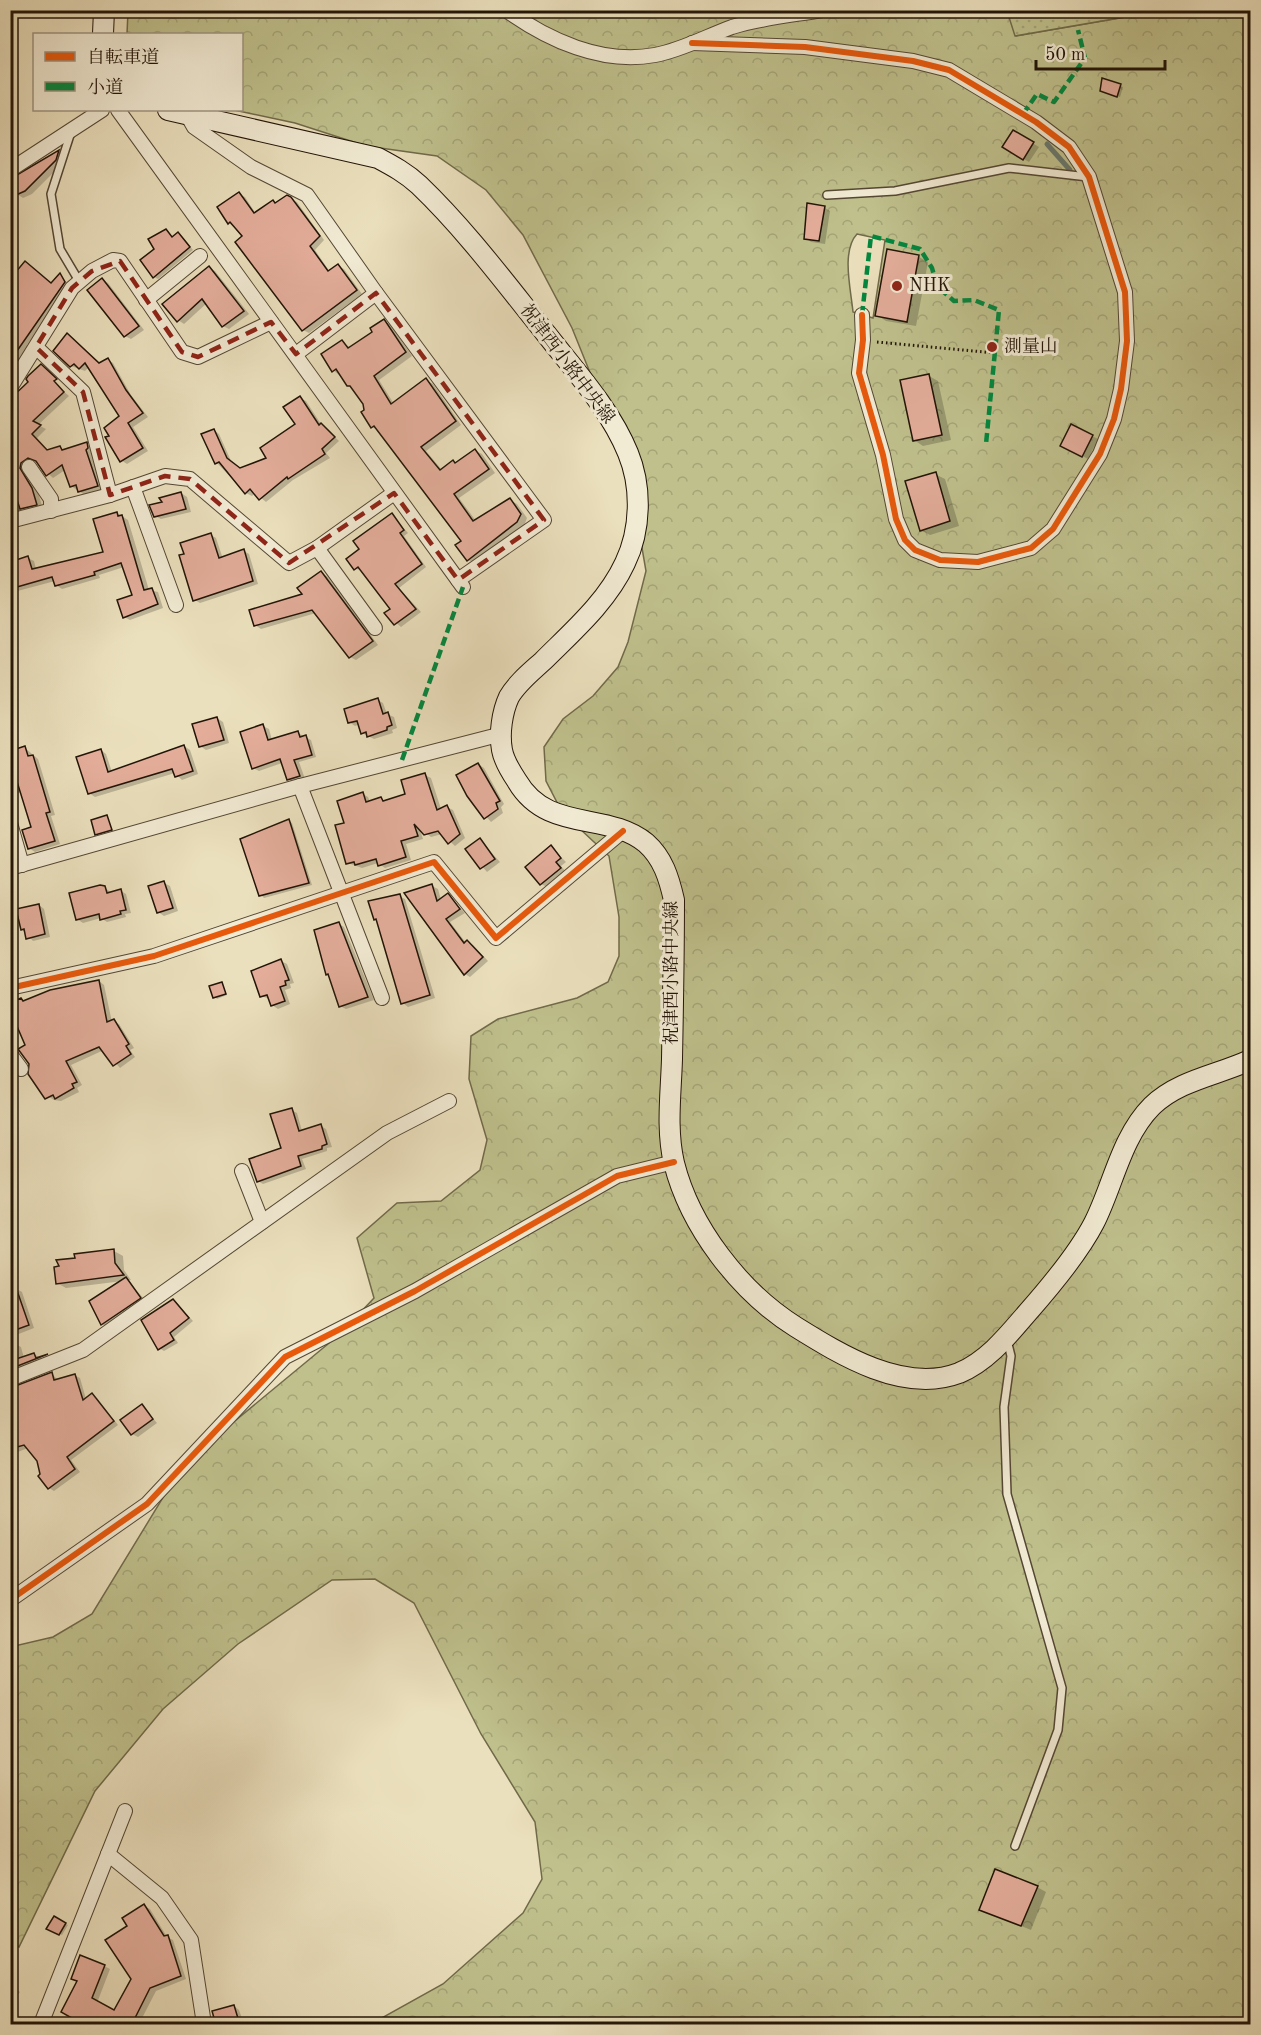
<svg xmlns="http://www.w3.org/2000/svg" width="1261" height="2035" viewBox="0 0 1261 2035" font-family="'Old Standard TT','Noto Serif JP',serif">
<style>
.forest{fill:url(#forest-crowns);stroke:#706a4a;stroke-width:1.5;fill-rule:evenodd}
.park{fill:url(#park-dots);stroke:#706a4a;stroke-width:1.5}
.shadow{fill:#0003}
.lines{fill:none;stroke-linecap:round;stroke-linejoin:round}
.stream{stroke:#69796d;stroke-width:5}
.building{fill:#e3ad9a;stroke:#221407;stroke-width:1.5}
.lane-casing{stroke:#544734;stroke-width:10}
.street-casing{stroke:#544734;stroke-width:16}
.secondary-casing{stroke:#221407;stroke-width:22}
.path{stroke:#221407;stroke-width:3;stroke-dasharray:1.5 3;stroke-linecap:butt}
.lane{stroke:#f2ebd4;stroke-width:7}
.street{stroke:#f2ebd4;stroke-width:14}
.secondary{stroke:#f2ebd4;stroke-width:20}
.quiet{stroke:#00873e;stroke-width:4.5;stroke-dasharray:9 4.5;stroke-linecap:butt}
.cycleway-casing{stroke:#f2ebd4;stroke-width:10}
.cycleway{stroke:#e8590c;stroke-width:6}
.marked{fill:none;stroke:#8f2418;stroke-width:4.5;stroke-dasharray:12 8;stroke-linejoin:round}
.poi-dot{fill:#8f2418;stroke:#f2ebd4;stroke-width:2}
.labels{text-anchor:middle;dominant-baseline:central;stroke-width:6;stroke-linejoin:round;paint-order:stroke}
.poi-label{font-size:18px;fill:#221407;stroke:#f2ebd4;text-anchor:start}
.street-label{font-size:18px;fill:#221407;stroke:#f2ebd4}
</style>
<defs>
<pattern id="forest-crowns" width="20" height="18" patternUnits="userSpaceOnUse" patternTransform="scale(1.5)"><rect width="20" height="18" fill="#bfc08c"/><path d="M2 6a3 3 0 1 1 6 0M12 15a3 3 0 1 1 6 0" fill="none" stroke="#a4a477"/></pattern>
<pattern id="park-dots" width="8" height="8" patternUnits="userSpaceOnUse" patternTransform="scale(1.5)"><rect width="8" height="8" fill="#bfc08c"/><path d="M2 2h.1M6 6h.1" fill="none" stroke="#a4a477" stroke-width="1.8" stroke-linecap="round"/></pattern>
</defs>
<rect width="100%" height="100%" fill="#ebe0bd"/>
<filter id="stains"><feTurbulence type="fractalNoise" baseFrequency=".00333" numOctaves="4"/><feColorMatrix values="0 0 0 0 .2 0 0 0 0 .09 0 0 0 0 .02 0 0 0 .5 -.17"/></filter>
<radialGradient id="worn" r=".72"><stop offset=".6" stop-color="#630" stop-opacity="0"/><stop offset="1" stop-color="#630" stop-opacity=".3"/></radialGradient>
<path class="forest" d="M 1007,10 L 1016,36 L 1125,17 L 1130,11 L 1250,11 L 1250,2024 L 375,2024 L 378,2020 L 443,1984 L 523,1913 L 542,1879 L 535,1822 L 481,1734 L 414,1603 L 375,1579 L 332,1580 L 238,1644 L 163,1709 L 95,1791 L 19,1947 L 10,1940 L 10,1647 L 53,1637 L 92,1614 L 184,1463 L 340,1334 L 374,1298 L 357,1238 L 397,1203 L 441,1201 L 480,1170 L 487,1140 L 469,1079 L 471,1036 L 498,1019 L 577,998 L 608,982 L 619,956 L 619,917 L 609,856 L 562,812 L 546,781 L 544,747 L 563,719 L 593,696 L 618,667 L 628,642 L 646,571 L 634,502 L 614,432 L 572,328 L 523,235 L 486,190 L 437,156 L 366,146 L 295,123 L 234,110 L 242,110 L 242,34 L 127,34 L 128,11 ZM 857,234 L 885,240 L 873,318 L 853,312 C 851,290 841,251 857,234 Z"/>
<polygon class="park" points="1007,11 1007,10 1130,11 1125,17 1015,36"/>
<g class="shadow">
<polygon points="1103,80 1123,87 1120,97 1104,92"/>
<polygon points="1014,132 1039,147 1029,162 1004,147"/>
<polygon points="59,151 64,154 62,164 32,194 23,198 17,194 10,181"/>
<polygon points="239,194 245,197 256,214 287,197 297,202 324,240 315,250 330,272 338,266 344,269 362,294 309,333 303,330 244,236 229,223"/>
<polygon points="825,208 830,211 825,244 811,242 806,238"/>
<polygon points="166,231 173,237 178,234 182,236 193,250 158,279 154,277 156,249"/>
<polygon points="888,251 919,257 928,262 916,326 886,321 877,315"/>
<polygon points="209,268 215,271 249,314 229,329 223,326 207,303 184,324 178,320"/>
<polygon points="60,275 69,285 27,345 29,346 18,366 10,362 10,289 52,285"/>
<polygon points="102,280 108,283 144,330 131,339 125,336"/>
<polygon points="384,321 390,324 412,356 379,380 394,404 426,380 433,384 461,425 426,451 442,470 457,464 476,451 482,454 495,473 459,498 476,521 510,500 517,504 527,518 524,526 474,563 468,560 463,541 378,430 372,427 366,410 353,387 333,370 342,342 351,348 374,332"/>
<polygon points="68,335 101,364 108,360 113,363 131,395 148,417 133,427 148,451 127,464 121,460 112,436 121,416 89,367 85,371 71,366"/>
<polygon points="929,376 938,381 951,440 923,446 914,440"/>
<polygon points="56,385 69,396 38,425 46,429 37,438 49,451 59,448 64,451 87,444 92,447 94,452 91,453 103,489 85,495 71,486 65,470 53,478 34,460 27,466 25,473 38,492 42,506 10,515 10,496 35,504 10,483 10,425"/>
<polygon points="300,398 306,401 321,424 339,441 326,453 330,458 293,480 266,502 255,493 252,496 246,493 216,462 214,430 219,434 232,463 240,469 269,458 297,425"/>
<polygon points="1072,426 1098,439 1088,459 1062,445"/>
<polygon points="935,474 945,479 959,526 930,535 921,530"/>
<polygon points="181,493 187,497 191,512 161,519 155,516 164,503"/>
<polygon points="117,513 128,520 149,590 158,592 163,608 130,620 124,617 134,596 124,567 99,575 100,578 62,589 56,585 55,581 10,593 10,568 28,558 34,561 36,569 105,553"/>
<polygon points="392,515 408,533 404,536 426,567 399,588 421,612 401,627 386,614 392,609 363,570 355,569 361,549"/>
<polygon points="211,535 216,538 223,559 244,551 249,554 258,584 200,603 195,600 186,555"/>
<polygon points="321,573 327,576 378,645 356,660 350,657 316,613 261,629 255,625 304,595"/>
<polygon points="378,700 383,703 387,714 394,717 397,728 392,730 393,733 374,739 362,733 360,724 355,726 349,722"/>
<polygon points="217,718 223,722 229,743 206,750 200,746"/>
<polygon points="263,726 269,729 272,740 298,733 311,740 316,757 299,762 305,779 294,783 288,779 282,763 259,771 253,768"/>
<polygon points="184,746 190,750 198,774 182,780 175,773 95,797 89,793 101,750 106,754 112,772"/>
<polygon points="25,748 38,759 55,815 51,816 60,844 35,852 29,848 33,828 22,792 10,795 10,752"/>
<polygon points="478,764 484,768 504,804 501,807 503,813 491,822 468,796"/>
<polygon points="425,775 431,778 441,809 447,807 453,810 465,838 455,846 442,834 431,837 419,827 423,839 406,844 411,860 385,868 378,863 362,868 348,863 346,824 363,794 368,797 370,802 380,798 386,802 407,795"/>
<polygon points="107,816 113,831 99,835 96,834"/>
<polygon points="289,821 292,823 312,885 264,898 261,895"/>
<polygon points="480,840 500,862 487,872 467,849"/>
<polygon points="551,847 566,862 561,866 566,872 547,887 541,884"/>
<polygon points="164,883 170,886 178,911 164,916 158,912"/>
<polygon points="432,886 438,889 441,900 448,895 465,913 450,922 466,943 473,945 488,961 470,977 465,974 406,894"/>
<polygon points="105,888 112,893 121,891 126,894 131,913 125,914 126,917 107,922 101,918 83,923 77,919"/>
<polygon points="399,896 405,899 435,998 408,1007 403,1003 378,921 375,919"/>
<polygon points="39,905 44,909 50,937 33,941 22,929"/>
<polygon points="339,924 344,927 374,1000 346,1009 340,1006"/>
<polygon points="281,961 287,964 294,983 290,984 291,988 285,990 290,1004 278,1009 272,1005 270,999 261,996"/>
<polygon points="99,981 104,985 112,1022 119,1024 134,1048 130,1050 135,1057 120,1068 104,1050 71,1065 82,1085 77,1088 79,1092 61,1101 54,1100 49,1097 21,1000 25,1002"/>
<polygon points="222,983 227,995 217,999 215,997"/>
<polygon points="291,1110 297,1113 302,1131 321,1126 326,1129 332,1147 327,1148 327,1151 302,1159 306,1169 263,1184 258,1181 282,1149"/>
<polygon points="10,1122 19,1128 11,1134 10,1134"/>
<polygon points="114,1251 123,1256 124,1270 131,1280 127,1280 146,1301 108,1327 102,1324 123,1281 66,1288 57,1283 76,1259"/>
<polygon points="15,1288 22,1292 34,1328 16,1335 10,1331"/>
<polygon points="173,1300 193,1321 174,1337 178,1343 164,1351 159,1348"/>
<polygon points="15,1344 21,1347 24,1358 34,1354 40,1358 51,1358 10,1375 10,1345"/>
<polygon points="52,1374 58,1380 74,1375 80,1378 86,1399 92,1395 97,1398 118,1425 71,1460 80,1472 54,1491 49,1488 38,1460 28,1448 10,1455 10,1388"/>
<polygon points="142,1406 157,1423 138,1437 132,1434"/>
<polygon points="10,1495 15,1499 10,1503"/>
<polygon points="1037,1887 1046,1892 1031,1930 981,1909"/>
<polygon points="144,1906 150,1909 167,1937 173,1940 186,1979 156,1991 139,2024 63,2011 104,1966 110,1969 97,2003 115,2012 132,1979 129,1926"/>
<polygon points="54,1918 68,1925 62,1935 48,1929"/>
<polygon points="10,1985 20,1992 11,2004 10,2003"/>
<polygon points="234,2006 239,2010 244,2024 219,2024"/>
<polygon points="170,2017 177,2024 145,2024"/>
</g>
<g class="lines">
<polyline class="stream" points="1047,144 1070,170"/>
</g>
<g class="building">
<polygon points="1102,78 1121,84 1117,97 1100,91"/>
<polygon points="1013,130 1034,142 1023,160 1002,147"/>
<polygon points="59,150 56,160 25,191 16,195 10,185 10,179"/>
<polygon points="239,192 254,213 273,200 275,203 287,195 291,197 320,236 310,246 328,271 338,264 357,290 302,331 235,242 242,236 230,222 228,224 217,207"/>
<polygon points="807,203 825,206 819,241 804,239"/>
<polygon points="166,229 172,237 178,232 190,247 153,278 140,260 154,249 148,239"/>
<polygon points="887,249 919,255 907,322 875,316"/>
<polygon points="25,261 51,283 60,273 65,282 10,361 10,279"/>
<polygon points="209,266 244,311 222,327 202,299 177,322 162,304"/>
<polygon points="102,278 139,326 124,337 87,290"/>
<polygon points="384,319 406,352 374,376 391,404 426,378 456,421 421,447 440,470 453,460 455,463 475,449 489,469 454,494 473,521 510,498 521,514 517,522 467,561 455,545 461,541 374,426 371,428 361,412 364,410 363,404 350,386 347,386 336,369 332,372 321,354 342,340 348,348 372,332 370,328"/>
<polygon points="67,333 99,363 108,358 126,390 143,413 128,423 143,448 120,462 105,437 109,436 104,428 119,416 85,363 79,369 74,364 70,367 53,351"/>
<polygon points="41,364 57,379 54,381 64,392 33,421 41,425 32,434 47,450 60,446 62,450 87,442 88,448 86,450 98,486 78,492 76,485 70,487 62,465 46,476 36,461 28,458 21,463 20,468 32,488 37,505 20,509 10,478 10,399 28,382 26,379 28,376"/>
<polygon points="929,374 942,435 913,441 900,380"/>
<polygon points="300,396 319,425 321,423 335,437 322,449 325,454 288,479 287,477 259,500 250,489 245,494 219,462 215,464 201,434 214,429 227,458 240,468 266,458 260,448 295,424 283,407"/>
<polygon points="1071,424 1093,435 1082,457 1060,446"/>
<polygon points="936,472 950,521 920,531 905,481"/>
<polygon points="181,492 186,509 154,517 149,505 162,502 159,498"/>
<polygon points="117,512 118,516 122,515 144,590 152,588 158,604 123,618 117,600 132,595 121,563 94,572 95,575 55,586 52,577 10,589 10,562 28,556 32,569 103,552 93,519"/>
<polygon points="392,513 404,530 400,533 422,564 395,584 416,609 394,625 384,613 390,609 358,567 354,570 346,559 359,549 353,541"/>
<polygon points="211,533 219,558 244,549 253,581 193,601 179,555 184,554 180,543"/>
<polygon points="321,571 373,641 349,658 312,610 254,626 249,610 302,594 297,588"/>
<polygon points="378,698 383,714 388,712 392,725 387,727 387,730 367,737 366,732 361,734 357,721 348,723 344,709"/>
<polygon points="217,717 224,740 199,747 192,724"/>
<polygon points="263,724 268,740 298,731 300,737 306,735 312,755 294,760 300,776 287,780 280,759 252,769 240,732"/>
<polygon points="184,745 193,771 175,777 172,769 88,794 76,757 101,749 108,772"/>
<polygon points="25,746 28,756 33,755 50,812 46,813 55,841 28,849 22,830 31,827 15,775 10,776 10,751"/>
<polygon points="478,763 500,801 496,803 498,809 484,819 467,796 456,775"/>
<polygon points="425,773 437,810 447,805 460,834 448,844 438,831 424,835 414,824 418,836 401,841 406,857 378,866 376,859 355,865 354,862 346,864 335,825 344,823 337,801 363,792 366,802 381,797 383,801 405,794 401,780"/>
<polygon points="107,815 112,830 95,835 91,820"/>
<polygon points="289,819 309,883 259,896 240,839"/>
<polygon points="480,838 495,859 480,869 465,849"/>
<polygon points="551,845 561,858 556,862 561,868 540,885 525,867"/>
<polygon points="164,881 173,908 157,913 148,886"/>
<polygon points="432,884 437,901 448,893 460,909 446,919 464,943 467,940 483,957 464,975 404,893"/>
<polygon points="100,885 105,886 107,893 121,889 126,910 120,911 121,914 100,920 99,914 76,920 69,893"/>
<polygon points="400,894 430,995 401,1004 376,919 374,920 368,901"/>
<polygon points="39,904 45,934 26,939 24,929 21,930 16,909"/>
<polygon points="339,922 368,997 339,1007 328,974 326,975 314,930"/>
<polygon points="281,959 289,980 285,981 286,985 280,987 285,1001 271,1006 267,995 260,997 251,971"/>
<polygon points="99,980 107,1022 114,1019 129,1044 126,1046 131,1054 113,1066 99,1047 66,1061 77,1082 72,1084 74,1088 55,1099 53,1095 45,1099 28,1074 29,1064 18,1049 25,1045 10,1010 10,1003 21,998 23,1001 50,990"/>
<polygon points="222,982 226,994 213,998 209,986"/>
<polygon points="292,1108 299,1131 321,1124 327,1144 322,1146 322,1149 298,1156 301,1166 257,1182 249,1159 281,1148 270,1114"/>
<polygon points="114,1249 115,1263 124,1275 56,1284 54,1267 59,1266 56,1260 75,1258 74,1254"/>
<polygon points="126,1277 141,1298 101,1325 89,1301"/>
<polygon points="10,1279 13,1279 29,1325 10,1332"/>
<polygon points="173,1299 189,1318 170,1333 174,1340 158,1350 141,1320"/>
<polygon points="34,1353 36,1358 48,1354 10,1369 10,1361"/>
<polygon points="52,1372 54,1380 75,1374 83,1400 92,1393 114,1421 67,1457 75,1469 48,1489 38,1476 40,1474 37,1461 24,1445 10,1449 10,1388"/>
<polygon points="142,1404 153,1419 131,1435 120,1420"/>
<polygon points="995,1869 1038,1886 1021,1926 979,1910"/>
<polygon points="144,1904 164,1936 168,1935 181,1976 150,1988 134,2020 141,2025 84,2025 61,2012 77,1981 71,1979 80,1955 105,1965 92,1998 114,2010 131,1979 105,1940 127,1926 122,1918"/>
<polygon points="54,1916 66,1923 59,1935 46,1929"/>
<polygon points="234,2005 240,2025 216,2025 212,2011"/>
</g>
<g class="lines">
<g class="lane-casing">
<g id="lane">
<polyline points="71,132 51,194 60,249 79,281"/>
<polyline points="827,195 895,191 1009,168 1088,177"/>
<polyline points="1007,1340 1011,1356 1004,1407 1007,1494 1062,1688 1058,1730 1015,1846"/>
</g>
</g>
<g class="street-casing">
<g id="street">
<path d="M 506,10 C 548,40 602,65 655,55 C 682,50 707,36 732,27 C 760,18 793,15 822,10"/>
<polyline points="692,43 805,47 913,61 949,70 1036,122 1069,147 1089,177 1125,292 1127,341 1121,389 1114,419 1100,454 1053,529 1031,548 978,562 940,560 915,550 905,540 896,519 883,455 859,373 863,340 862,315"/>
<polyline points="118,110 463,587"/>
<polyline points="186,113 194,127 251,167 307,195 376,293 544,520 458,580"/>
<polyline points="10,170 102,110"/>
<polyline points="146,300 200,256"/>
<polyline points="36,347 83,392 110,495"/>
<polyline points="296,354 376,293"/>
<polyline points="10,388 72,288 92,271 113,260 120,261 182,352 198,357 271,322"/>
<polyline points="29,467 51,499 51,511"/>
<polyline points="133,487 176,605"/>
<polyline points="10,521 110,495 165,476 190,479 289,563 317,548 394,493"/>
<polyline points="317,548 375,628"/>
<polyline points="300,786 382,998"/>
<polyline points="10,823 22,865"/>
<polyline points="10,868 300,786 502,734"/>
<polyline points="10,988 154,956 434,862 496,938 623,831"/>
<polyline points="10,1054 21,1069"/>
<polyline points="242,1171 262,1222"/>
<polyline points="10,1379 83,1350 387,1133 449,1101"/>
<polyline points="10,1600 147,1504 285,1357 415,1291 617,1176 674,1162"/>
<polyline points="108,1854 162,1898 191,1940 204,2024"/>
<polyline points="41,2024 125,1811"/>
</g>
</g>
<g class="secondary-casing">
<g id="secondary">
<polyline points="103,34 104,10"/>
<path d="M 168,110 L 378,158 C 393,166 406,173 419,185 C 466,230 506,284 547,335 C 576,372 610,409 628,453 C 642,487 641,530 625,563 C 607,602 572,632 543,661 C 531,672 517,683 509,697 C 502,712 499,734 502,750 C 504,761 511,772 517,781 C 547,833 607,811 646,843 C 663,858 669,878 674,900 C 674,953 673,1006 672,1059 C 671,1093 666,1129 674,1163 C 690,1227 740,1292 796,1327 C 841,1355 904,1394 959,1373 C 988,1361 1009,1334 1028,1312 C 1050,1287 1079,1252 1094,1223 C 1113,1186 1121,1137 1152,1106 C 1179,1080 1218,1075 1250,1060"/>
</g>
</g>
<polyline class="path" points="877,342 995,353"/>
<use href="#lane" class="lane"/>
<use href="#street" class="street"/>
<use href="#secondary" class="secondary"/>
<g class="quiet">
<polyline points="1023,114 1037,94 1054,102 1085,58 1078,30"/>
<polyline points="862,315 871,236 920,249 932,268 937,286 954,301 974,300 999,310 986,444"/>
<polyline points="402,760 463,587"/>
</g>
<g class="cycleway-casing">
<g id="cycleway">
<polyline points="692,43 805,47 913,61 949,70 1036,122 1069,147 1089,177 1125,292 1127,341 1121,389 1114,419 1100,454 1053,529 1031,548 978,562 940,560 915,550 905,540 896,519 883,455 859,373 863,340 862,315"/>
<polyline points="10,988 154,956 434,862 496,938 623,831"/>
<polyline points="10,1600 147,1504 285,1357 415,1291 617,1176 674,1162"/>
</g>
</g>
<use href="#cycleway" class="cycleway"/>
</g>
<path class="marked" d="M 120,261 L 182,352 L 198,357 L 271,322 L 296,354 L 376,293 L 544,520 L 458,580 L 394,493 L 289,563 L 190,479 L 165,476 L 110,495 L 83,392 L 36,347 L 72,288 L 92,271 Z"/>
<g class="poi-dot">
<circle cx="897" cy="286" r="6"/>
<circle cx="992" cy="347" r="6"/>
</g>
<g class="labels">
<g class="poi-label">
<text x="909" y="286">NHK</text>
<text x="1004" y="347">測量山</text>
</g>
<g class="street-label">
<text transform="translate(567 364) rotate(53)">祝津西小路中央線</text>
<text transform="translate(672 973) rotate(-90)">祝津西小路中央線</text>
</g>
</g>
<rect width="1261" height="2035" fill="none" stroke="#ebe0bd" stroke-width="36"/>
<rect x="12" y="12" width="1237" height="2011" fill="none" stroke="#221407" stroke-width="3"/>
<rect x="18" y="18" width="1225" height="1999" fill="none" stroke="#221407" stroke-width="1.5"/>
<rect x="33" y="33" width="210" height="78" fill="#f2ebd4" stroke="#9f9582" stroke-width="1.5"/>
<rect x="45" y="52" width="30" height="9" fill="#e8590c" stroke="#9f9582" stroke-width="1.5"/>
<text x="87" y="63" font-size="18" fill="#221407">自転車道</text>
<rect x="45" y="82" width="30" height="9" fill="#00873e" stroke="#9f9582" stroke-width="1.5"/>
<text x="87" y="93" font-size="18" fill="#221407">小道</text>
<path d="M1036 60v9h129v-9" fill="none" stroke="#221407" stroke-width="3"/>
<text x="1045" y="60" font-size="18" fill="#221407" stroke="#f2ebd4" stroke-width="4.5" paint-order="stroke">50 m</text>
<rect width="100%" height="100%" filter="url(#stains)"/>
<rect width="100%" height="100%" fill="url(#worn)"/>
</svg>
